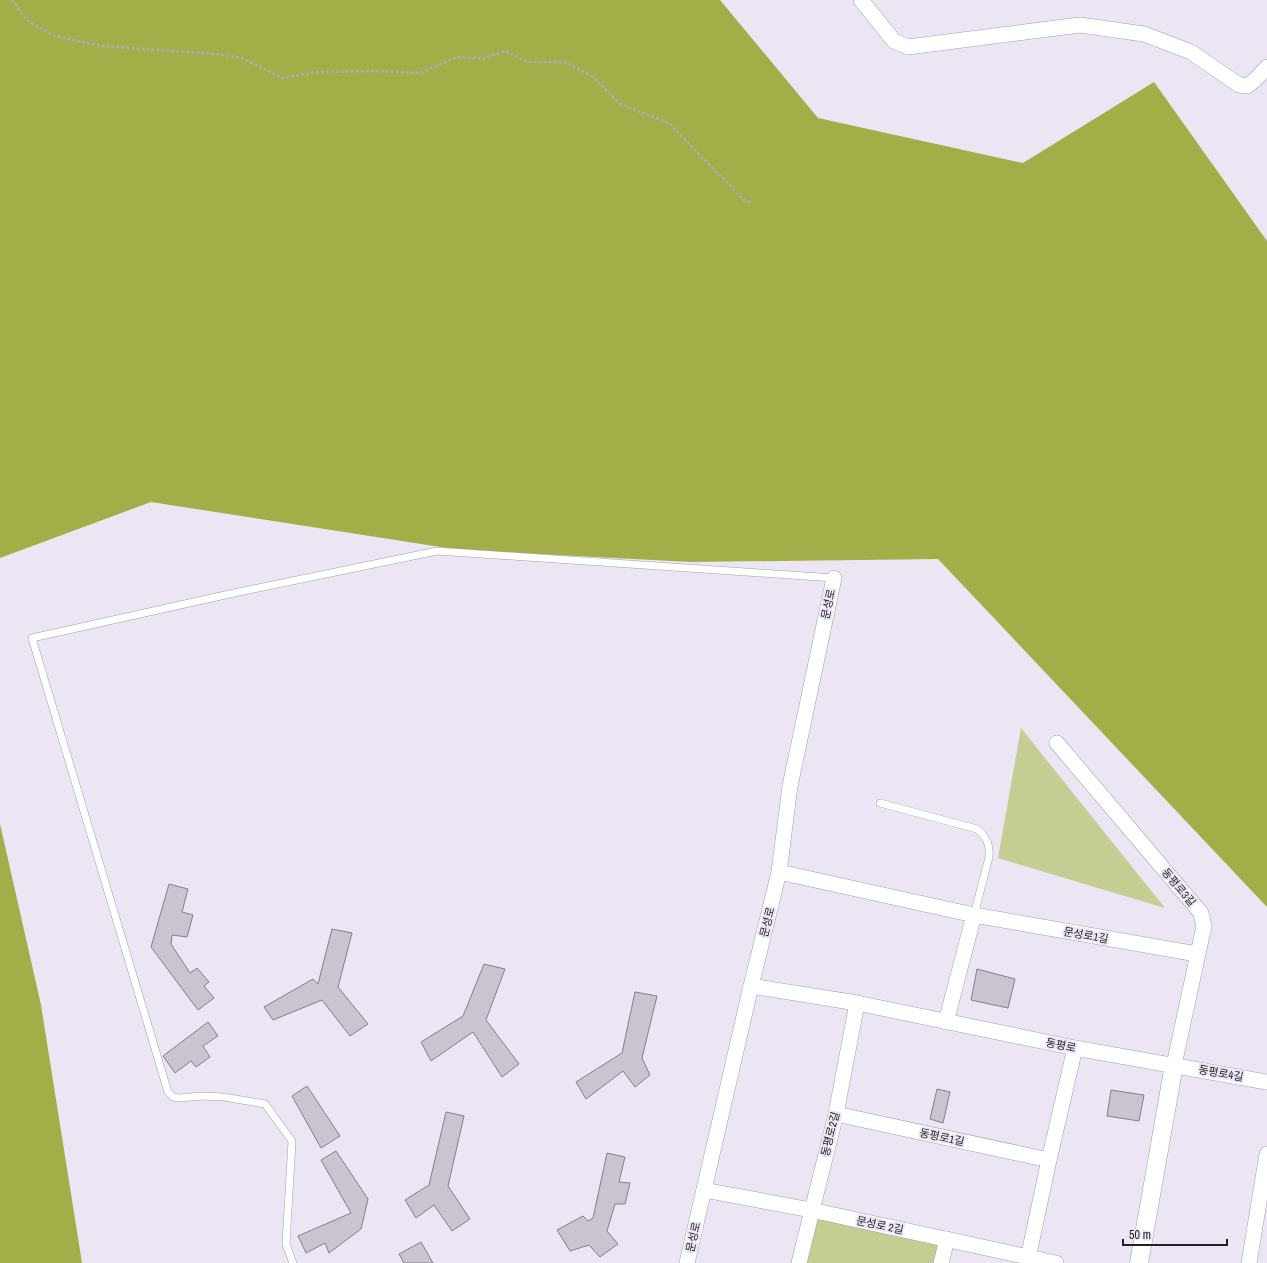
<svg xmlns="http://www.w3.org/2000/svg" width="1267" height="1263" viewBox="0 0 1267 1263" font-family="'Archivo Narrow','Noto Sans KR',sans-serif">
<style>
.green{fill:#c5cd93}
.forest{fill:#a4ae48}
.building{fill:#cac3d0;stroke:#847e8b}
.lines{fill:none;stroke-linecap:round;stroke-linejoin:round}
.service-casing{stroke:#a49eab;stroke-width:8}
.minor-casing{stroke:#a49eab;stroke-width:16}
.tertiary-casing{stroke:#a49eab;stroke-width:19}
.path{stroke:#afa9b4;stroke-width:2.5;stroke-dasharray:3 2;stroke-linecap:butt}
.service{stroke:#fff;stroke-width:7}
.minor{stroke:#fff;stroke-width:15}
.tertiary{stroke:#fff;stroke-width:18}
.labels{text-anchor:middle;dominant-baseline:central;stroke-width:4;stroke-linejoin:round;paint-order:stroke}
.street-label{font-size:11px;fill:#242126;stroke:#ece5f3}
</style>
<rect width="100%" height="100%" fill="#ece5f3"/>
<g class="green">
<polygon points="1021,728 1165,908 998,858"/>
<polygon points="811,1210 947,1239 941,1263 799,1263"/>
</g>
<g class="forest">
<polygon points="0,0 720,0 818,118 1023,163 1154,82 1267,241 1267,907 938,559 691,562 460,550 151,502 0,558"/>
<polygon points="0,824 41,1005 82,1263 0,1263"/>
</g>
<g class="building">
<polygon points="169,884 188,889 182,912 193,915 187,937 172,935 171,944 190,973 197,968 209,982 204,986 214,998 198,1010 151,947"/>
<polygon points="332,929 352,933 338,987 368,1024 350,1036 322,1000 273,1020 264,1007 313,979 318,984"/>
<polygon points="484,964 505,969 486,1020 519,1064 502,1077 473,1032 431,1061 421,1042 463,1016"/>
<polygon points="977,969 1015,979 1008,1008 971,1000"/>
<polygon points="635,992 657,996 642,1058 650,1075 635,1087 623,1071 586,1099 576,1082 622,1053"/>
<polygon points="208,1022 218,1036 203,1046 210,1057 196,1067 191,1061 175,1073 163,1056"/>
<polygon points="307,1086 340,1136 321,1148 292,1096"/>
<polygon points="937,1089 950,1092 943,1123 930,1119"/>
<polygon points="1111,1090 1144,1095 1139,1121 1107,1116"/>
<polygon points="446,1112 464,1116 448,1186 470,1219 452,1231 434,1205 416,1218 405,1200 429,1185"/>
<polygon points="336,1151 368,1199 361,1229 329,1253 325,1243 306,1253 298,1236 351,1213 321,1160"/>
<polygon points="607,1153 625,1157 619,1182 630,1183 625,1204 615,1204 607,1231 618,1244 600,1257 589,1245 570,1251 557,1230 583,1216 588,1221 593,1218"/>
<polygon points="421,1242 433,1263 404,1263 399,1254"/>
</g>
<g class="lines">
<g class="service-casing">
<g id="service">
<path d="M 880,803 L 977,829 C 987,837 990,845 989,857 L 974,915"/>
<polyline points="293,1263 286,1244 292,1141 265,1104 224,1097 202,1096 178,1098 173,1097 168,1092 32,638 234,593 437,551 834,578"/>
</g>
</g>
<g class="minor-casing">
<g id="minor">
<polyline points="861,0 894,41 908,47 1080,25 1144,34 1191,52 1239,85 1247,86 1255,80 1267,67"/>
<polyline points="1057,743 1201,913 1204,926 1174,1065"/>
<polyline points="779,872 974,915 1197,954"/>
<polyline points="751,986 857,1003 1075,1048 1267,1082"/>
<polyline points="946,1022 974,915"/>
<polyline points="836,1114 1049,1160"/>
<polyline points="704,1190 811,1210 1056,1263"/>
<polyline points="687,1263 751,986 779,872 790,786 834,578"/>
<polyline points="799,1263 836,1114 857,1003"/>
<polyline points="941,1263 947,1239"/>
<polyline points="1027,1263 1049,1160 1075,1048"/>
<polyline points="1249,1263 1267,1154"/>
</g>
</g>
<g class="tertiary-casing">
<polyline id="tertiary" points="1139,1263 1174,1065"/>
</g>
<polyline class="path" points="12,0 27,20 54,36 103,46 215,54 242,58 282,78 317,72 378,71 419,73 458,57 482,59 505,51 528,62 565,62 593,77 620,104 669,123 745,201 751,202"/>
<use href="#service" class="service"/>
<use href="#minor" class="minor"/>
<use href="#tertiary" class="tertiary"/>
</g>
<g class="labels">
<g class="street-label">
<text transform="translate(828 604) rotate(-78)">문성로</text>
<text transform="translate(1179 887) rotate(50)">동평로3길</text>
<text transform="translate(767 922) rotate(-76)">문성로</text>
<text transform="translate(1086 935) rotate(10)">문성로1길</text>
<text transform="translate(1061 1045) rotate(11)">동평로</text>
<text transform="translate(1221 1073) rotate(10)">동평로4길</text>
<text transform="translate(830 1134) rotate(-76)">동평로2길</text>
<text transform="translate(942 1137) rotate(12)">동평로1길</text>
<text transform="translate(880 1225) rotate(12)">문성로 2길</text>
<text transform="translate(693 1237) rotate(-77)">문성로</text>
</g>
</g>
<path d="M1123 1239v6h104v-6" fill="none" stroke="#242126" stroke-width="2"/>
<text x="1129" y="1239" font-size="12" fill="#242126" stroke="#ece5f3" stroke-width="3" paint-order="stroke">50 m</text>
</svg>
